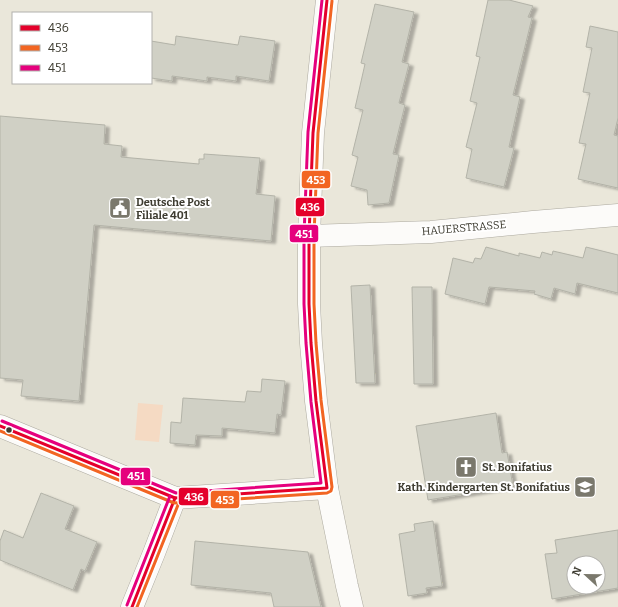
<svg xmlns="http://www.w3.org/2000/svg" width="618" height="607" viewBox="0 0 618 607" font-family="Bitter,serif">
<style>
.green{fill:#f5dac3}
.building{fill:#d0d0c5;stroke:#b3b3a8;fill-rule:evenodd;filter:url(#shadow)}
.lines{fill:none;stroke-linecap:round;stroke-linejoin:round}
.minor-casing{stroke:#aca99f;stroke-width:23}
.minor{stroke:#fcfbf9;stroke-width:22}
.bus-1-casing{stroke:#fff;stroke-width:6}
.bus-2-casing{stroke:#fff;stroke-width:6}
.bus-3-casing{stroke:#fff;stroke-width:6}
.bus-1{stroke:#e4002b;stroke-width:3}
.bus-2{stroke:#f26522;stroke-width:3}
.bus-3{stroke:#e5007d;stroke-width:3}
.bus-dot{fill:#3e3c31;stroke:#fff;stroke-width:1.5}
.labels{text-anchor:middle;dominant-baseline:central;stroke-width:4;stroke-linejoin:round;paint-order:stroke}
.poi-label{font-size:11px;font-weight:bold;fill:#3e3c31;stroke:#fff;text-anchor:start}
.street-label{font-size:11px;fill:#3e3c31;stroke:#fff}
.line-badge{stroke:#fff;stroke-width:1.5}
.badge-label{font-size:11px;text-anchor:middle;font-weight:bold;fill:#fff}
</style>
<defs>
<filter id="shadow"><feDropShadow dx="4.5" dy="2.5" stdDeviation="1" flood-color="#0004"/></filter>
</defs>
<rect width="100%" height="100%" fill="#eae7da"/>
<polygon class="green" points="138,403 163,405 159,442 135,440"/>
<g class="building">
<polygon points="488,0 509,0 533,6 528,17 532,18 513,95 520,97 509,147 514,148 504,187 466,178 472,149 466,147 477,103 470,101 480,57 476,56"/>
<polygon points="375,4 414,12 402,62 409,64 399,103 405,105 393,154 399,155 389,203 368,205 367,190 351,186 358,157 352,155 363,110 355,108 365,64 361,63"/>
<polygon points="590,26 618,32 618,118 614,135 618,136 618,188 578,179 586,144 579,143 590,93 583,92 592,48 586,47"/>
<polygon points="176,36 238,45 240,36 275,41 269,81 236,76 236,81 207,77 207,81 172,76 172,81 151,78 151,41 175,45"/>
<polygon points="0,116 105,125 104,144 122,146 121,157 199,164 199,159 204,159 204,154 260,158 256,194 275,196 271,241 94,225 79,401 21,396 23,380 0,378"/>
<polygon points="486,247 519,256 519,253 540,258 542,252 552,255 553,251 583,258 586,247 618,255 618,293 577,283 575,294 554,288 551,299 534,294 535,291 489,287 485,304 445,294 453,258 473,263 475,258 481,259"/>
<polygon points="370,285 375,383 356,383 351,286"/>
<polygon points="412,287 432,287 433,384 414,384"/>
<polygon points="262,379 285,381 281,415 277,414 275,433 222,428 222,436 196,435 195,445 170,443 171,422 181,423 183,398 245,402 247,391 261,392"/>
<polygon points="496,413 502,453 507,452 513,486 428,500 416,426"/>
<polygon points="41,493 74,506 65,529 97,542 85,571 81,569 73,590 0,560 0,541 4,530 23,538"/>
<polygon points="433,521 442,586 426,588 427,593 408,596 399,534 415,531 414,524"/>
<path d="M 618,530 L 618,588 L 552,599 L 545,554 L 557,553 L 555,540 ZM 574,563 L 598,563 L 598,587 L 574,587 Z"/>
<polygon points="195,541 308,552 321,607 274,607 271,593 191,585"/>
</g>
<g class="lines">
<g class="minor-casing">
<g id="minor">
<polyline points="327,0 313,133 309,236 309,304 311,343 316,401 327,488 347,586 352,607"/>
<polyline points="309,236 431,232 533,222 618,215"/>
<polyline points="0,426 175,498 327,488"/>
<polyline points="132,607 154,553 175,498"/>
</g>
</g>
<use href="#minor" class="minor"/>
<g class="bus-1-casing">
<g id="bus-1">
<polyline points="0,426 175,498 327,488 316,401 311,343 309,304 309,236 313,133 327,0"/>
<polyline points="132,607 175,498"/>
</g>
</g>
<g class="bus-2-casing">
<g id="bus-2">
<polyline points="0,431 174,503 327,493 331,491 332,487 321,400 316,343 314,304 314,236 318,133 332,1"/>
<polyline points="137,607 180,500"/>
</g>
</g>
<g class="bus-3-casing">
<g id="bus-3">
<polyline points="2,421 176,493 321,483 311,402 306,343 304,304 304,236 308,132 322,0"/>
<polyline points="127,605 170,496"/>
</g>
</g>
<use href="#bus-1" class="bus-1"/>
<use href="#bus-2" class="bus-2"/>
<use href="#bus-3" class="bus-3"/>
</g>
<defs>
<g id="civic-square" transform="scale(1.15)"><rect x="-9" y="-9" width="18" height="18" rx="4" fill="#7a786c" stroke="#fff"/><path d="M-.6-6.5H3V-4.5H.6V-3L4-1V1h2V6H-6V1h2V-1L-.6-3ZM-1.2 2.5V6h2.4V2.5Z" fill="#fff"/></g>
<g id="church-square" transform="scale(1.15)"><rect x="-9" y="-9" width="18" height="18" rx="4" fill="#7a786c" stroke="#fff"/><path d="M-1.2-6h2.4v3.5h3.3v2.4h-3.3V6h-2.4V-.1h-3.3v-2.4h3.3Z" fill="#fff"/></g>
<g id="school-square" transform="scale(1.15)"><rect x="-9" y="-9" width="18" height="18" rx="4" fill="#7a786c" stroke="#fff"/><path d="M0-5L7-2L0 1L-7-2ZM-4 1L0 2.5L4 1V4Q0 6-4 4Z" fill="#fff"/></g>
</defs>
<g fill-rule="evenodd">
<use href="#civic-square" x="120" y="208"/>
<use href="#church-square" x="466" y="467"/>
<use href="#school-square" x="585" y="487"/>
</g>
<circle class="bus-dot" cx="9" cy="430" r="3.5"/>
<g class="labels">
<g class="poi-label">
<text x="136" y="202">Deutsche Post<tspan x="136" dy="13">Filiale 401</tspan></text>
<text x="482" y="467">St. Bonifatius</text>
<text x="570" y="487" text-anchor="end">Kath. Kindergarten St. Bonifatius</text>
</g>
<g class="street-label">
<text transform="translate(464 228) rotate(-5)">HAUERSTRASSE</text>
</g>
</g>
<g class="line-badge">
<rect x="301" y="170" width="30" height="19" rx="4" fill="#f26522"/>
<rect x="295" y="197" width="30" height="20" rx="4" fill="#e4002b"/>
<rect x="289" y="224" width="30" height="19" rx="4" fill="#e5007d"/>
<rect x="120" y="467" width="31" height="19" rx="4" fill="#e5007d"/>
<rect x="178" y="487" width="31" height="19" rx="4" fill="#e4002b"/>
<rect x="210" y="490" width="30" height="19" rx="4" fill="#f26522"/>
</g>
<g class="badge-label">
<text x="316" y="184">453</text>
<text x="310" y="211">436</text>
<text x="304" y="238">451</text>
<text x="136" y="480">451</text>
<text x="194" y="501">436</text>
<text x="225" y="504">453</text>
</g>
<rect x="12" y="12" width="140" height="72" fill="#ffffff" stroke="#b2b1ad"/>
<rect x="20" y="25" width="20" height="6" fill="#e4002b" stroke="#b2b1ad"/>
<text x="48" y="32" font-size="12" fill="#3e3c31">436</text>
<rect x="20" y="45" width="20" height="6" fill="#f26522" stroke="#b2b1ad"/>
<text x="48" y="52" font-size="12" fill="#3e3c31">453</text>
<rect x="20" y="65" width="20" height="6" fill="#e5007d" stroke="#b2b1ad"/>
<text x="48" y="72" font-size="12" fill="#3e3c31">451</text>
<g transform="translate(586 575) rotate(292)"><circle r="19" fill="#ffffff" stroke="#b2b1ad"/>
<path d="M0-3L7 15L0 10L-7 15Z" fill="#7a786c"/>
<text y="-6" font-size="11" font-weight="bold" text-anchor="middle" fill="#3e3c31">N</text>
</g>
</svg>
